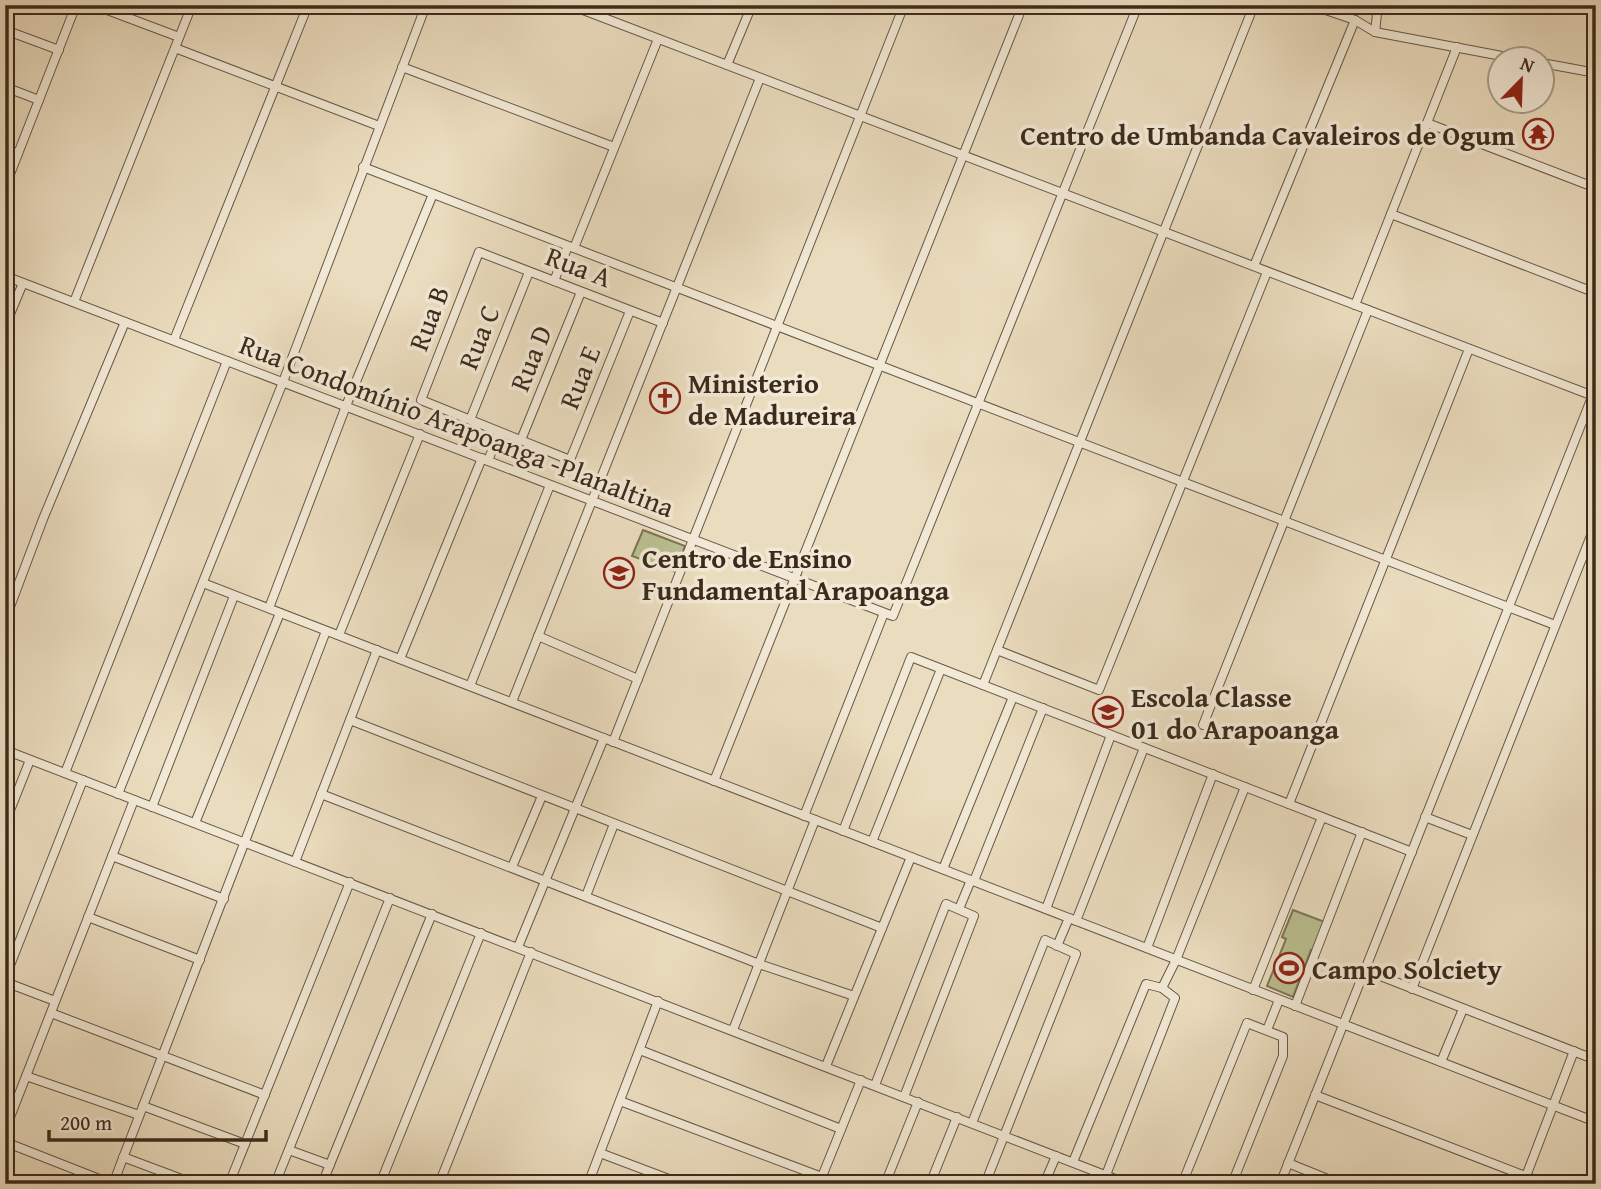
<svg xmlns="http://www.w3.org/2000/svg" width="1601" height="1189" viewBox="0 0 1601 1189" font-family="'Gentium Book Plus',serif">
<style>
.green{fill:#babf90;stroke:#7b7556;stroke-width:2}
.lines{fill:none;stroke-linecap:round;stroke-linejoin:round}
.minor-casing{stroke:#685744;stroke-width:10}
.minor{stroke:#f1e8d5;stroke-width:8}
.labels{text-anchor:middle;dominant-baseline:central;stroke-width:7;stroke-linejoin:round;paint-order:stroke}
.poi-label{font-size:28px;font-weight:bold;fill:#3c2b1c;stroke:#f1e8d5;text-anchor:start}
.street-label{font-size:28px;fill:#3c2b1c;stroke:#f1e8d5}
</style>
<rect width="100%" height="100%" fill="#eadcbe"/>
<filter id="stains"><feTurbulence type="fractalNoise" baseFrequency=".00286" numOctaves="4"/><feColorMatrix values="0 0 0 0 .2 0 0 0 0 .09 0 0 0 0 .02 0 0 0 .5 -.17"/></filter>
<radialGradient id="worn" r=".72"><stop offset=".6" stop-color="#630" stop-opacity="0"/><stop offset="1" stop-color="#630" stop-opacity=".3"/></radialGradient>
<g class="green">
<polygon points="643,530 685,546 676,572 632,556"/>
<polygon points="1293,910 1325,922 1313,951 1311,950 1293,997 1267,986 1286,939 1282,937"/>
</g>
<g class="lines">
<g class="minor-casing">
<g id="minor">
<polyline points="94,5 179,37"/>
<polyline points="570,5 1596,397"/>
<polyline points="1311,5 1355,20 1375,32 1523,60"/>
<polyline points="5,30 59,50"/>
<polyline points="1375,32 1378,5"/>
<polyline points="175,48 379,126"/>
<polyline points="1542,63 1596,73"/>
<polyline points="727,65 752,5"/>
<polyline points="402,67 614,147"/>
<polyline points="5,87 39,100"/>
<polyline points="1427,123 1596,188"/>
<polyline points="5,148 18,154"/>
<polyline points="363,167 1555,625"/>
<polyline points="5,187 76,5"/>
<polyline points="1391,214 1596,293"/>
<polyline points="574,248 658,39"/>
<polyline points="1254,266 1355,20"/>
<polyline points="5,276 893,616 1138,5"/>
<polyline points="554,281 568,246"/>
<polyline points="74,302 192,5"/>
<polyline points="1355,305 1457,47"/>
<polyline points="630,311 570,460 421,400 479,252 663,323"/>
<polyline points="5,326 23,283"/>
<polyline points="174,340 308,5"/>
<polyline points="470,420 529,272"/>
<polyline points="521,440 581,292"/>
<polyline points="488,461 499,432"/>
<polyline points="203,583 1596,1122"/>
<polyline points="269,608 346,406 433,194"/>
<polyline points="5,620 43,519 125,322"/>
<polyline points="339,635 420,434"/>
<polyline points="538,636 638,679"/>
<polyline points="997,650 1099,690 1267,272"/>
<polyline points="400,659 482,458"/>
<polyline points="983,685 1254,5"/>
<polyline points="470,686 550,485"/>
<polyline points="512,702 760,78"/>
<polyline points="350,720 882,928"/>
<polyline points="1203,725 1368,310"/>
<polyline points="613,742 904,5"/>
<polyline points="5,750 1128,1184"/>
<polyline points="65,773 227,361"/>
<polyline points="714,781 1023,5"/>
<polyline points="118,794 283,382 426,5"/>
<polyline points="321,794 759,964 854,996"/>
<polyline points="1289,804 1469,349"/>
<polyline points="152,807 234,596"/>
<polyline points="804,816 884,613"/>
<polyline points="1425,817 1472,835"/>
<polyline points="5,823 30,760"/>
<polyline points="195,823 280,613"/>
<polyline points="843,831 911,657 1412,852"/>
<polyline points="872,842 941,669"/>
<polyline points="112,856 224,899"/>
<polyline points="295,862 377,650"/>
<polyline points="512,867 542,796"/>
<polyline points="943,869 1013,697"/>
<polyline points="974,881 1043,708"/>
<polyline points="586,896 614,824"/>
<polyline points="959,909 971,880"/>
<polyline points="1046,909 1111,735"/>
<polyline points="88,917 200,960"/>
<polyline points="1076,921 1144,748"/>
<polyline points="1057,946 1069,918"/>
<polyline points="518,947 604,738"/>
<polyline points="1147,948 1213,774"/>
<polyline points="1365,970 1596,1060"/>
<polyline points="5,978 83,780"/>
<polyline points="5,982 55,1001"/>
<polyline points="1162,988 1176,960 1245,787"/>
<polyline points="1412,989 1596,523"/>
<polyline points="1253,990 1322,817"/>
<polyline points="1295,1006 1362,832"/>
<polyline points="51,1013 265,1095"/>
<polyline points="733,1030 815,820"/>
<polyline points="1267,1030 1279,1000"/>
<polyline points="640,1050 841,1129"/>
<polyline points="1441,1062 1463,1009"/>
<polyline points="826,1066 911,857"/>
<polyline points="26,1076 139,1115"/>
<polyline points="875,1085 946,904 974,916 904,1097"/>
<polyline points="1315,1095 1546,1184"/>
<polyline points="620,1101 822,1177"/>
<polyline points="143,1106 245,1144"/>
<polyline points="972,1123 1045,940 1076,954 985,1184"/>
<polyline points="5,1130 134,800"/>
<polyline points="5,1142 112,1184"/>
<polyline points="289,1150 330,1165"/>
<polyline points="600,1153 682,1184"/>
<polyline points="123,1157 195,1184"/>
<polyline points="1073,1162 1146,984 1162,988 1175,998 1106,1175"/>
<polyline points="1288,1163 1340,1184"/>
<polyline points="113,1184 326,631"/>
<polyline points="229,1184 350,882"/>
<polyline points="275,1184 390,898"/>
<polyline points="322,1184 432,914"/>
<polyline points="380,1184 481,933"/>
<polyline points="439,1184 531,952"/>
<polyline points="588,1184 658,1001"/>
<polyline points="819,1184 861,1080"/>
<polyline points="885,1184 918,1102"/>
<polyline points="930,1184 957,1117"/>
<polyline points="1044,1184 1056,1156"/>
<polyline points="1182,1184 1247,1023 1283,1037 1283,1056 1232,1184"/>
<polyline points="1280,1184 1596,387"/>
<polyline points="1523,1184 1574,1051"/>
</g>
</g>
<use href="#minor" class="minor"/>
</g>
<defs>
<g id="temple-ring" transform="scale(1.575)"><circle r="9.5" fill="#f1e8d5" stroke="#8f2418" stroke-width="1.5"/><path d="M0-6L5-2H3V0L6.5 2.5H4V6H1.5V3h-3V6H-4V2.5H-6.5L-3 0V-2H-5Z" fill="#8f2418"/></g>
<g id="church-ring" transform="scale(1.575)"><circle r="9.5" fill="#f1e8d5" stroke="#8f2418" stroke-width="1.5"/><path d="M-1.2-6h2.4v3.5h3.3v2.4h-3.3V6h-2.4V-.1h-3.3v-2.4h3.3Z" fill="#8f2418"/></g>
<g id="school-ring" transform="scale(1.575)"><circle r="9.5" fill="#f1e8d5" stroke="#8f2418" stroke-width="1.5"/><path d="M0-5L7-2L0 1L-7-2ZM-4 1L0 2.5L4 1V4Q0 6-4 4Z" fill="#8f2418"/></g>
<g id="stadium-ring" transform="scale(1.575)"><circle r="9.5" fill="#f1e8d5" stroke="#8f2418" stroke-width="1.5"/><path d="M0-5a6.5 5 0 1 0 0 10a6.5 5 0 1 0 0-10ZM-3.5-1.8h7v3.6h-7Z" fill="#8f2418"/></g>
</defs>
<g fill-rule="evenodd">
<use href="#temple-ring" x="1538" y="134"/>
<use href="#church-ring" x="665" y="398"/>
<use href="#school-ring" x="619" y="573"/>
<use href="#school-ring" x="1108" y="712"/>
<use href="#stadium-ring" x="1289" y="968"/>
</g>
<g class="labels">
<g class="poi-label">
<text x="1515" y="134" text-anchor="end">Centro de Umbanda Cavaleiros de Ogum</text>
<text x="688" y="382">Ministerio<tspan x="688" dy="32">de Madureira</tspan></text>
<text x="642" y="557">Centro de Ensino<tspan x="642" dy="32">Fundamental Arapoanga</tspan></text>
<text x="1131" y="696">Escola Classe<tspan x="1131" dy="32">01 do Arapoanga</tspan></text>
<text x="1312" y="968">Campo Solciety</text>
</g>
<g class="street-label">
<text transform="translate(579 266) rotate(21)">Rua A</text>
<text transform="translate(428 318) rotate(-69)">Rua B</text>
<text transform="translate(478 337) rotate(-68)">Rua C</text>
<text transform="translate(530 358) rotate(-68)">Rua D</text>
<text transform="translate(579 377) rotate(-68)">Rua E</text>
<text transform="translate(457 425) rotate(21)">Rua Condomínio Arapoanga -Planaltina</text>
</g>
</g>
<rect width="1601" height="1189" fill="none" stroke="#eadcbe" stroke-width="28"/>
<rect x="7" y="7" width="1587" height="1175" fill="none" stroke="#3c2b1c" stroke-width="3.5"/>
<rect x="14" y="14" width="1573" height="1161" fill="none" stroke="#3c2b1c" stroke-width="2"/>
<g transform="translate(1521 80) rotate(23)"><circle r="33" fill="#f1e8d5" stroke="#a99c8b" stroke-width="2"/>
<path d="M0-5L12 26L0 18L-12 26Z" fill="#8f2418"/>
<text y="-10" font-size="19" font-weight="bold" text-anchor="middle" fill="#3c2b1c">N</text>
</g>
<path d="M49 1130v10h217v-10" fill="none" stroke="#3c2b1c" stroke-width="3.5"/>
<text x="60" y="1130" font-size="21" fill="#3c2b1c" stroke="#f1e8d5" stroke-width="5" paint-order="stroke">200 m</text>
<rect width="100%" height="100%" filter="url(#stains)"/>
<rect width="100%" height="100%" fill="url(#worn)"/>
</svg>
